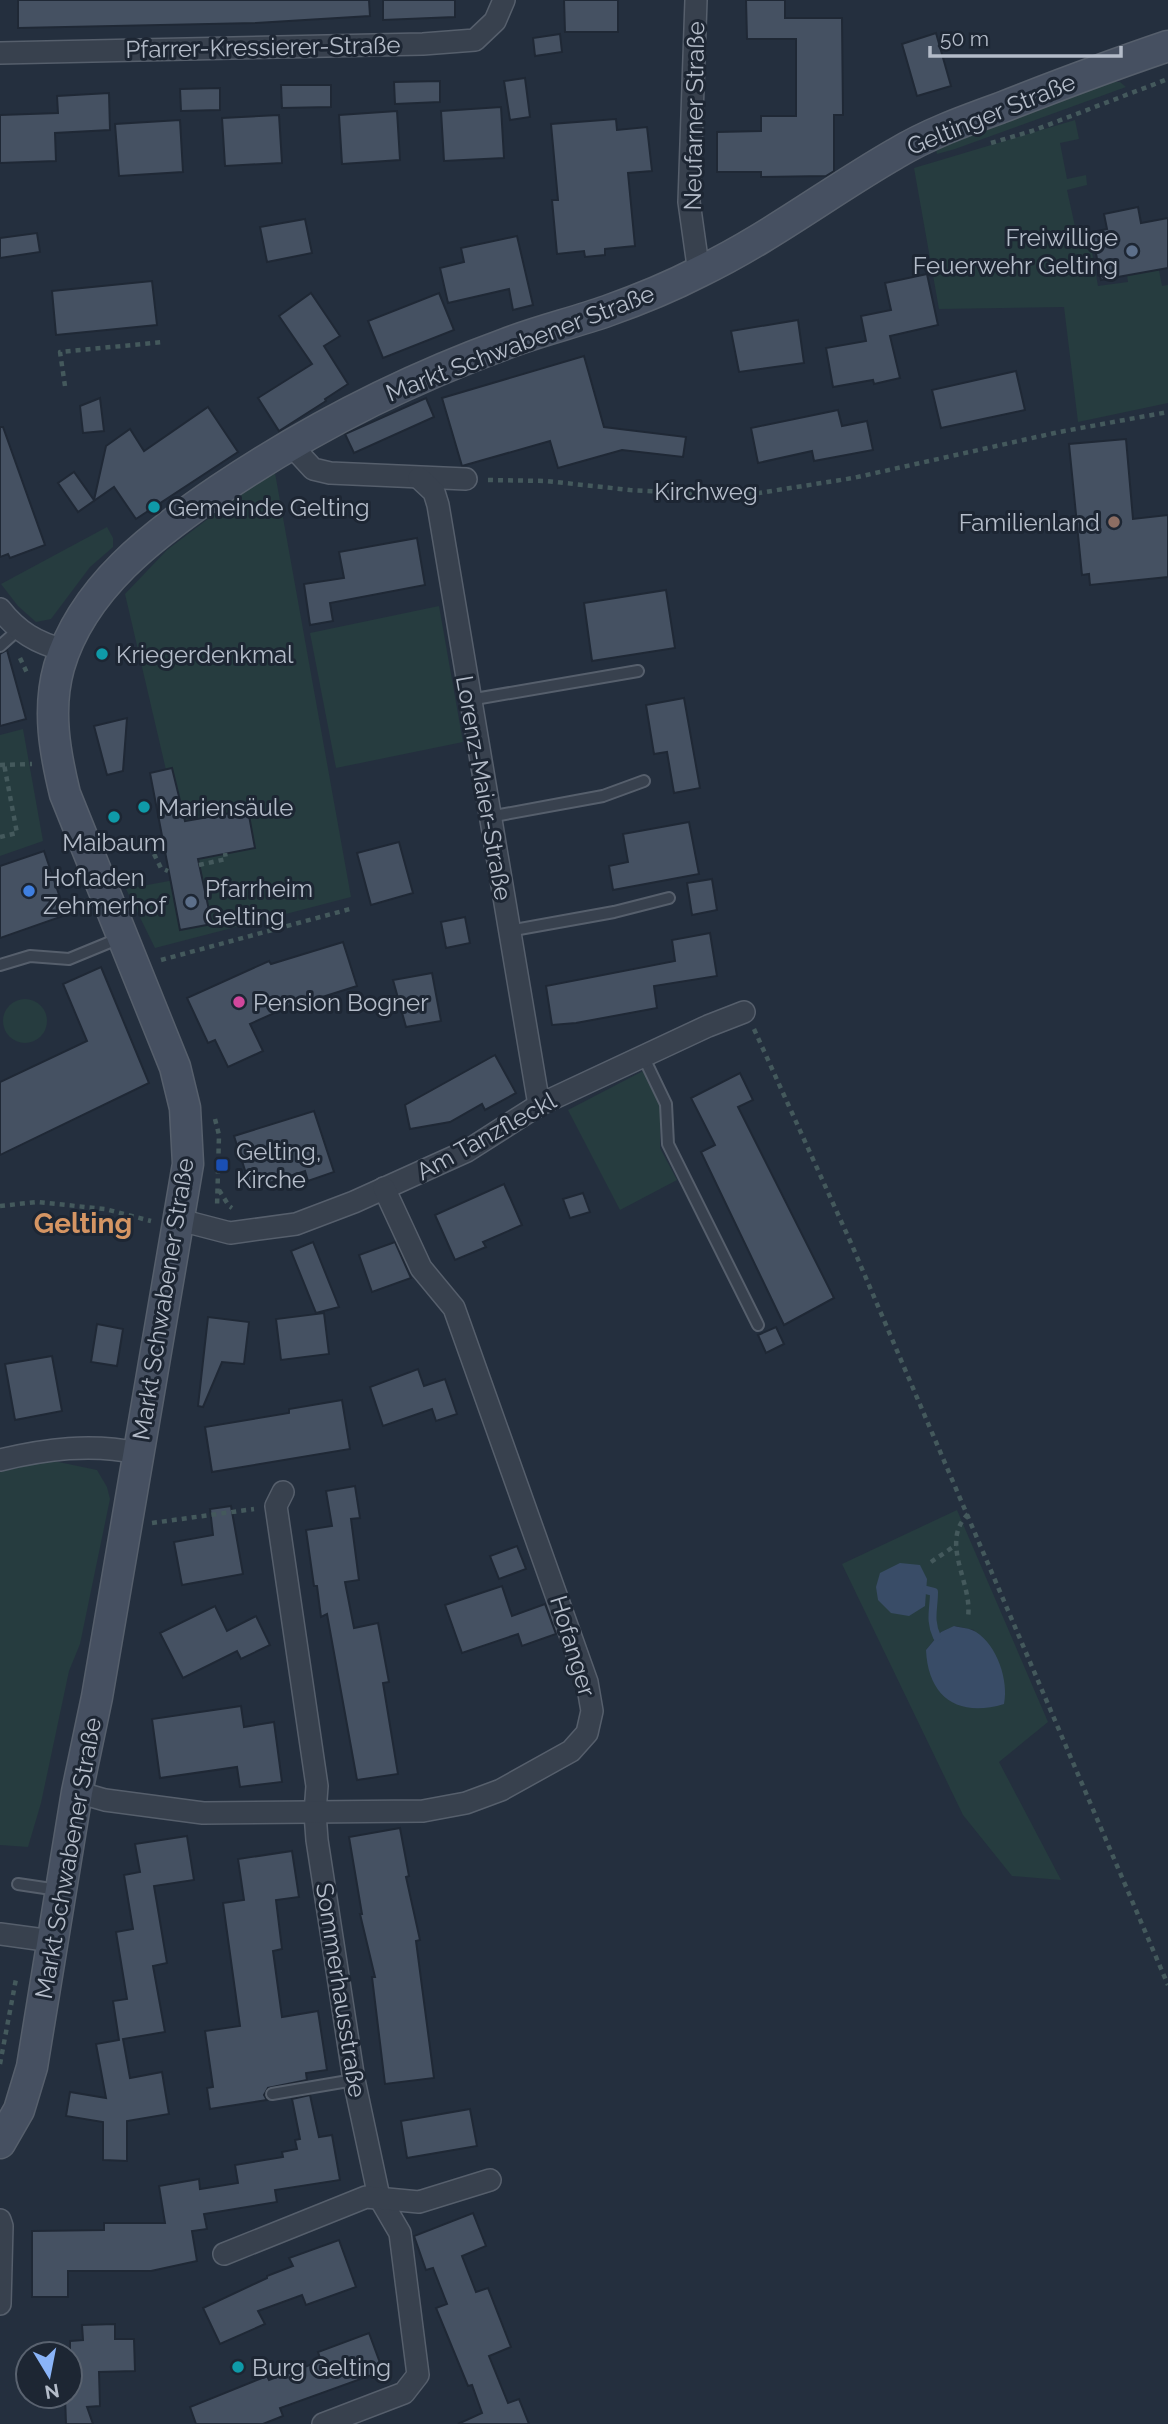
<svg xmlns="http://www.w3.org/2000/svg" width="1168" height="2424" viewBox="0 0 1168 2424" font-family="Raleway,sans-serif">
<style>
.green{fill:#263c3f;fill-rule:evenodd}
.water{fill:#394c67}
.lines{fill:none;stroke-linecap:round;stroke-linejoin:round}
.stream{stroke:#394c67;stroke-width:8}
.building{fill:#455162;stroke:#1f2835;stroke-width:2}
.lane-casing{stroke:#565f6c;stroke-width:14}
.street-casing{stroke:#565f6c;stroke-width:24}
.secondary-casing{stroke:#565f6c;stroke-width:33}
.path{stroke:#44595c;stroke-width:4.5;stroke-dasharray:5 5;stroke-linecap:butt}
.lane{stroke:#38414e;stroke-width:10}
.street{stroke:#38414e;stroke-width:21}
.secondary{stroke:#465061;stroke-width:30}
.service-dot{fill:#5c6f8a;stroke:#1d2633;stroke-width:2.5}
.culture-dot{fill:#0f9aa8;stroke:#1d2633;stroke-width:2.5}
.education-dot{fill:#8d6e63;stroke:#1d2633;stroke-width:2.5}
.shop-dot{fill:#3f7fe0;stroke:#1d2633;stroke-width:2.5}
.hotel-dot{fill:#d1479c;stroke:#1d2633;stroke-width:2.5}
.transit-dot{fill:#1a4fb4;stroke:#1d2633;stroke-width:2.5}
.labels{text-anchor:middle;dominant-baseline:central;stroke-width:6;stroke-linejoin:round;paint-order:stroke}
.street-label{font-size:24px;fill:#b4bcc9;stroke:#1d2633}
.poi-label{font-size:24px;fill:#b4bcc9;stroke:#1d2633;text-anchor:start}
.quarter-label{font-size:28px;font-weight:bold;fill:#d59563;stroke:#1d2633}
</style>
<rect width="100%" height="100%" fill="#242f3e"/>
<g class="green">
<polygon points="1112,82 1120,82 1126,87 955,149 937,154 935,146"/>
<polygon points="1075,120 1079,139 1060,143 1067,179 1086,175 1087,185 1067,190 1076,231 1088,229 1098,286 1128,282 1127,275 1159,270 1162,286 1168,285 1168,403 1078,422 1064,307 939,309 914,168"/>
<polygon points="275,473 351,897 155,948 126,889 201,875 165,849 176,785 172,769 166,770 125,594 167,550 242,493"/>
<polygon points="107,527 113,538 113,547 90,567 51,619 36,622 18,606 1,584"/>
<polygon points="439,606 463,742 336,768 310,633"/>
<polygon points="23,729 43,841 0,856 0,735"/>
<circle cx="25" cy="1021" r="22"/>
<polygon points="643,1071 660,1104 660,1148 677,1180 620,1210 568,1110"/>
<polygon points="49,1460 97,1470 107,1487 110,1499 80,1644 69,1671 41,1803 28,1847 0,1845 0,1472"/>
<path d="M 957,1510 L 1048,1722 L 999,1762 L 1061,1880 L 1012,1876 L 963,1815 L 842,1564 ZM 955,1626 L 974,1630 L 997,1706 L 960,1705 L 926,1650 L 941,1632 Z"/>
</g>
<g class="water">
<polygon points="900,1563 920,1565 927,1579 925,1606 909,1616 891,1613 878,1600 876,1587 880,1573"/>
<path d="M 954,1626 C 962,1628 970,1628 976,1632 C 997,1645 1009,1681 1004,1704 C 958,1718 928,1697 926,1650 L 941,1632 Z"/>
</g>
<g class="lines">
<path class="stream" d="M 926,1590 L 934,1592 C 934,1609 929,1620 937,1637"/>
</g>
<g class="building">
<polygon points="18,0 369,0 370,16 256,23 18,28"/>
<polygon points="383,0 455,0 455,17 383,20"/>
<polygon points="564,0 618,0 618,32 565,32"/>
<polygon points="746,0 785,0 785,18 842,18 843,115 834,115 834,171 826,176 761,177 761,172 717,172 717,132 761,131 761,116 796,116 796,39 747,39"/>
<polygon points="936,33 951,86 917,96 902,44"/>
<polygon points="560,34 562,52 535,56 533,38"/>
<polygon points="525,78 530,117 510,120 504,81"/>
<polygon points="440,81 440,102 395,104 394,82"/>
<polygon points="281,85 331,85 331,107 282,108"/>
<polygon points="220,88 220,110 181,111 180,89"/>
<polygon points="109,93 110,130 55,133 56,161 0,163 0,115 58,113 57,96"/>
<polygon points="501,107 504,158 444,161 441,111"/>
<polygon points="397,111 400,160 342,164 339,115"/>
<polygon points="279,115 282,163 225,166 222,118"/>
<polygon points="616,119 617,130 647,127 652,171 628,173 635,246 605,249 605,255 585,257 584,251 557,254 552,200 558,200 551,124"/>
<polygon points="180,120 183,172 119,176 115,124"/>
<polygon points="1138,207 1141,223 1168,218 1168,268 1101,280 1092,232 1107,229 1104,214"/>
<polygon points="305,219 312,253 267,262 260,227"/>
<polygon points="37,233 40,252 0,258 0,238"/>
<polygon points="517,236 533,305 513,310 509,289 448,303 440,268 464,262 461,248"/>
<polygon points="927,274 938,325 890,336 900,378 874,384 873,380 833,387 826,348 866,341 861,316 891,310 885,283"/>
<polygon points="152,281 157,325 56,335 52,291"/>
<polygon points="311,293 340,336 324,346 348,384 325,399 326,401 279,431 258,398 312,364 279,316"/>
<polygon points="439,293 454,330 383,358 368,321"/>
<polygon points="798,320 804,363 739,372 731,331"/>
<polygon points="584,356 604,427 686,437 683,457 622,450 558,468 550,441 462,466 442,398"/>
<polygon points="1016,371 1025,410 941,428 932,390"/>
<polygon points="100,398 104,431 83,433 80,406"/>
<polygon points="426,398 434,417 354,453 345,434"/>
<polygon points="208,407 238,452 136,519 114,487 78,512 58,483 74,472 94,500 106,446 130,429 144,451"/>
<polygon points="838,410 842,426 867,421 873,450 814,461 812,451 758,463 751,428"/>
<polygon points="0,427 3,427 45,545 10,558 8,554 0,557"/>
<polygon points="1126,439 1133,519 1168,515 1168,577 1090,585 1089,574 1082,575 1069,444"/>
<polygon points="417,538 425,585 330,603 333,621 310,625 304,584 344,578 339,552"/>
<polygon points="666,590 675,648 592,661 584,603"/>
<polygon points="7,650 26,719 0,726 0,654"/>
<polygon points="684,698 700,788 674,793 667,752 654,754 646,705"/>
<polygon points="127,718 123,771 107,775 94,726"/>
<polygon points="172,768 185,821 248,810 255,848 198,859 212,924 180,930 150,773"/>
<polygon points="689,822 699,874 613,890 609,866 628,862 623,834"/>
<polygon points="399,842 413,893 371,905 357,853"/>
<polygon points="44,851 66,915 0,938 0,866"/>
<polygon points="712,879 717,910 692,915 687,883"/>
<polygon points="465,917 470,943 446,948 441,922"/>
<polygon points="710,933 717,976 654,986 657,1008 576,1023 552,1025 546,986 675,961 672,940"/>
<polygon points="343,942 357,986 294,1006 294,1004 250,1024 263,1051 228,1067 215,1040 208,1043 187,998 269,961 271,964"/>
<polygon points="101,967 149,1083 0,1155 0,1082 87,1041 63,984"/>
<polygon points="432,973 441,1021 406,1027 393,980"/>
<polygon points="495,1055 516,1093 485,1110 482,1104 450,1122 410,1129 405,1105"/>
<polygon points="740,1073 753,1100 738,1107 834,1298 784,1325 701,1152 715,1145 691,1098"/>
<polygon points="314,1111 334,1172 308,1181 305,1171 251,1189 234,1136"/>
<polygon points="504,1184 522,1225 483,1242 486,1247 455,1260 435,1215"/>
<polygon points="583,1193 590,1212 570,1218 563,1199"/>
<polygon points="313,1242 339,1307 316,1313 291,1251"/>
<polygon points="395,1242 411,1278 372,1292 359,1255"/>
<polygon points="324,1313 329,1354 281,1360 276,1319"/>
<polygon points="208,1317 249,1322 244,1364 222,1362 203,1407 198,1406"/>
<polygon points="97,1324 123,1329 117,1366 91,1362"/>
<polygon points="776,1327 784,1344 766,1353 758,1335"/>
<polygon points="52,1356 62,1411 15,1420 5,1364"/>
<polygon points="418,1369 424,1386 445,1379 457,1414 436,1421 432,1409 383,1426 370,1387"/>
<polygon points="342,1400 350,1449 212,1472 205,1427 289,1413 289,1409"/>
<polygon points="355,1486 360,1518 351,1519 359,1580 345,1582 354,1628 378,1623 389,1682 383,1683 398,1774 357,1780 327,1614 321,1617 317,1586 314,1586 306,1530 332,1526 326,1491"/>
<polygon points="231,1506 243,1574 182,1585 174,1542 213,1535 210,1509"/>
<polygon points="517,1546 526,1569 499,1579 490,1556"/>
<polygon points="502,1586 512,1616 545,1604 556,1634 522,1646 518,1634 462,1653 445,1605"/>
<polygon points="215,1606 227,1631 256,1616 270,1645 241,1659 237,1651 183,1678 160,1633"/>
<polygon points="241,1706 244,1727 274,1722 282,1782 240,1787 237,1767 160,1778 152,1719"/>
<polygon points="400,1828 409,1876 406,1877 420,1940 416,1941 434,2078 385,2084 372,1977 375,1977 360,1914 362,1914 349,1837"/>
<polygon points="187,1836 194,1880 154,1886 167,1963 153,1966 165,2032 123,2039 130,2078 162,2072 169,2114 127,2121 127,2161 103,2160 103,2122 66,2116 70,2092 106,2098 96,2044 119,2040 113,2001 127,1999 116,1932 133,1929 124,1875 140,1872 135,1844"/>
<polygon points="292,1851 299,1897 276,1900 282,1949 273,1951 282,2017 318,2011 327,2070 306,2073 307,2080 268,2088 264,2095 267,2100 210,2109 207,2088 213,2087 205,2031 240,2026 223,1903 244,1900 238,1859"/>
<polygon points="310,2095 319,2137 332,2135 340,2180 275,2190 277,2202 204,2214 207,2229 192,2231 197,2261 151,2271 68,2271 68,2297 32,2297 32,2231 104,2230 104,2223 165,2223 159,2186 199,2179 200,2189 238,2183 235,2165 283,2157 282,2152 297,2149 295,2140 300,2139 292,2099"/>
<polygon points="470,2109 477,2146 407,2158 401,2121"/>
<polygon points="473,2213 486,2246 462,2256 476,2292 488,2288 511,2347 489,2356 508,2403 519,2399 529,2424 458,2424 482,2413 472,2385 468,2386 436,2308 447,2304 433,2268 426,2270 414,2236"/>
<polygon points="339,2240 356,2287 306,2305 302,2295 258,2311 265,2324 220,2344 203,2308 267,2278 267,2276 293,2266 289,2258"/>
<polygon points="115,2324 115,2339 134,2339 135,2371 99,2372 100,2406 87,2407 93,2424 66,2424 65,2396 70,2396 70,2341 83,2340 82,2325"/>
<polygon points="369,2333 383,2371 280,2408 283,2416 263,2424 196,2424 190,2407 267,2376 269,2380 321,2361 318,2352"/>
</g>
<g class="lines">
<g class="lane-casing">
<g id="lane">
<polyline points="0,646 18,630"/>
<polyline points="469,700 638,671"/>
<polyline points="489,817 603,796 644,781"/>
<polyline points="508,931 614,912 669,898"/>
<polyline points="0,965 30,956 69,959 120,938"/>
<polyline points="643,1056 666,1104 668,1144 758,1325"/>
<polyline points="18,1884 58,1890"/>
<polyline points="272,2094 354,2080"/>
</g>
</g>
<g class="street-casing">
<g id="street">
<polyline points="696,0 689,202 699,273"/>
<polyline points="0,53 423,44 475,40 495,21 504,0"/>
<polyline points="290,444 313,469 330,473 466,479"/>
<polyline points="419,478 434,492 438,505 539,1105"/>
<path d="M 0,609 C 18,632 37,643 64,650"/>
<polyline points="180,1220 230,1233 296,1224 354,1202 467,1151 539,1105 708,1026 744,1012"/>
<path d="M 0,1460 C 46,1449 91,1443 138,1453"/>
<polyline points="283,1492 276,1506 317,1786 315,1813 317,1840 354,2080 379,2197 400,2233 418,2375 404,2393 323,2424"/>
<polyline points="77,1792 105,1800 203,1813 423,1811 466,1803 501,1790 571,1751 587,1733 592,1711 587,1682 454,1308 421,1268 384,1188"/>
<polyline points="0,1934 52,1941"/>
<polyline points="0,2220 2,2226 0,2304"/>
<polyline points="224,2254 366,2197 419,2202 490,2180"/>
</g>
</g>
<g class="secondary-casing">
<path id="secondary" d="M 0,2143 L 19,2110 L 32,2067 L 77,1792 L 97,1697 L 188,1164 L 185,1108 L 175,1067 L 65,794 C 55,753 47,710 59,667 C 82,588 154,534 219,490 C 308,430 403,381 505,344 C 538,331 573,323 607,311 C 638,300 670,287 699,272 C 768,239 829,192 895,154 C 928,134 964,121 1000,108 C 1056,86 1112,65 1168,46"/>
</g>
<g class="path">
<polyline points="991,143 1032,131 1168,79"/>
<polyline points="65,386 60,352 163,342"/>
<polyline points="488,480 546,481 630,490 740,496 853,478 1059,432 1168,412"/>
<polyline points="20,658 28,675"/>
<polyline points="0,765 32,764"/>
<polyline points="0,837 17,833 4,764"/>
<polyline points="154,854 161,868 168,871"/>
<polyline points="199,865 226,859 225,853"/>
<polyline points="161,960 350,909"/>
<polyline points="754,1029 851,1243 1168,1985"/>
<polyline points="215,1119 219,1135 217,1208"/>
<polyline points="219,1190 229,1206 232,1208"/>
<polyline points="0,1206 37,1202 105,1209 151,1221"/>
<path d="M 968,1514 C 939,1543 973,1583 968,1617"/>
<polyline points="152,1523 254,1509"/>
<polyline points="931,1562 956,1545"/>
<polyline points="0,2064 16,1979"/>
</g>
<use href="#lane" class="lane"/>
<use href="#street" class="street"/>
<use href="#secondary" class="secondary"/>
</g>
<g class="service-dot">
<circle cx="1132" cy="251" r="7"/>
<circle cx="191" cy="902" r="7"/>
</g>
<g class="culture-dot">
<circle cx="154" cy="507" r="7"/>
<circle cx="102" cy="654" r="7"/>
<circle cx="144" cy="807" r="7"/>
<circle cx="114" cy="817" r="7"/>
<circle cx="238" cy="2367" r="7"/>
</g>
<circle class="education-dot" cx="1114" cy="522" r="7"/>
<circle class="shop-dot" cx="29" cy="891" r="7"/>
<circle class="hotel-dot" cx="239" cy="1002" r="7"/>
<rect class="transit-dot" x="215" y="1158" width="14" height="14" rx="3.5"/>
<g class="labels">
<g class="street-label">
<text transform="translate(263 47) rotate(-1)">Pfarrer-Kressierer-Straße</text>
<text transform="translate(991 114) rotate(-22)">Geltinger Straße</text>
<text transform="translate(694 116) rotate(-89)">Neufarner Straße</text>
<text transform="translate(520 343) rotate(-21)">Markt Schwabener Straße</text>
<text x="706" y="491">Kirchweg</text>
<text transform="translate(484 788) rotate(80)">Lorenz-Maier-Straße</text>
<text transform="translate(486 1136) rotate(-29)">Am Tanzfleckl</text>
<text transform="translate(163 1299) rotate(-81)">Markt Schwabener Straße</text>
<text transform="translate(573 1646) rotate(73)">Hofanger</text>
<text transform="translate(68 1858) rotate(-80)">Markt Schwabener Straße</text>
<text transform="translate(341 1990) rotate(81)">Sommerhausstraße</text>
</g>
<g class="poi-label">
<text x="1118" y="237" text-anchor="end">Freiwillige<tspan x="1118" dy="28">Feuerwehr Gelting</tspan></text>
<text x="168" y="507">Gemeinde Gelting</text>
<text x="1100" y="522" text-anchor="end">Familienland</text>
<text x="116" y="654">Kriegerdenkmal</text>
<text x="158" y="807">Mariensäule</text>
<text x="114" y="842" text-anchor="middle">Maibaum</text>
<text x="43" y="877">Hofladen<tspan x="43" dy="28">Zehmerhof</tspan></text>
<text x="205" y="888">Pfarrheim<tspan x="205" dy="28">Gelting</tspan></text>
<text x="253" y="1002">Pension Bogner</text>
<text x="236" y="1151">Gelting,<tspan x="236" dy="28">Kirche</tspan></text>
<text x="252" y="2367">Burg Gelting</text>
</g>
<g class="quarter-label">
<text x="83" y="1223">Gelting</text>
</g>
</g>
<g transform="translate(49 2375) rotate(170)"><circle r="33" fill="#1d2633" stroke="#59626f" stroke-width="2"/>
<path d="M0-5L12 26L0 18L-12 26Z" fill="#8ab4f8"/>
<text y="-10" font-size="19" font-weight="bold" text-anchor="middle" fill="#b4bcc9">N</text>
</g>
<path d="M930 46v10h191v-10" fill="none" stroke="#b4bcc9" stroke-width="3.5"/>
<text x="940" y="46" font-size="21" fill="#b4bcc9" stroke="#1d2633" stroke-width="5" paint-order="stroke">50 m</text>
</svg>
